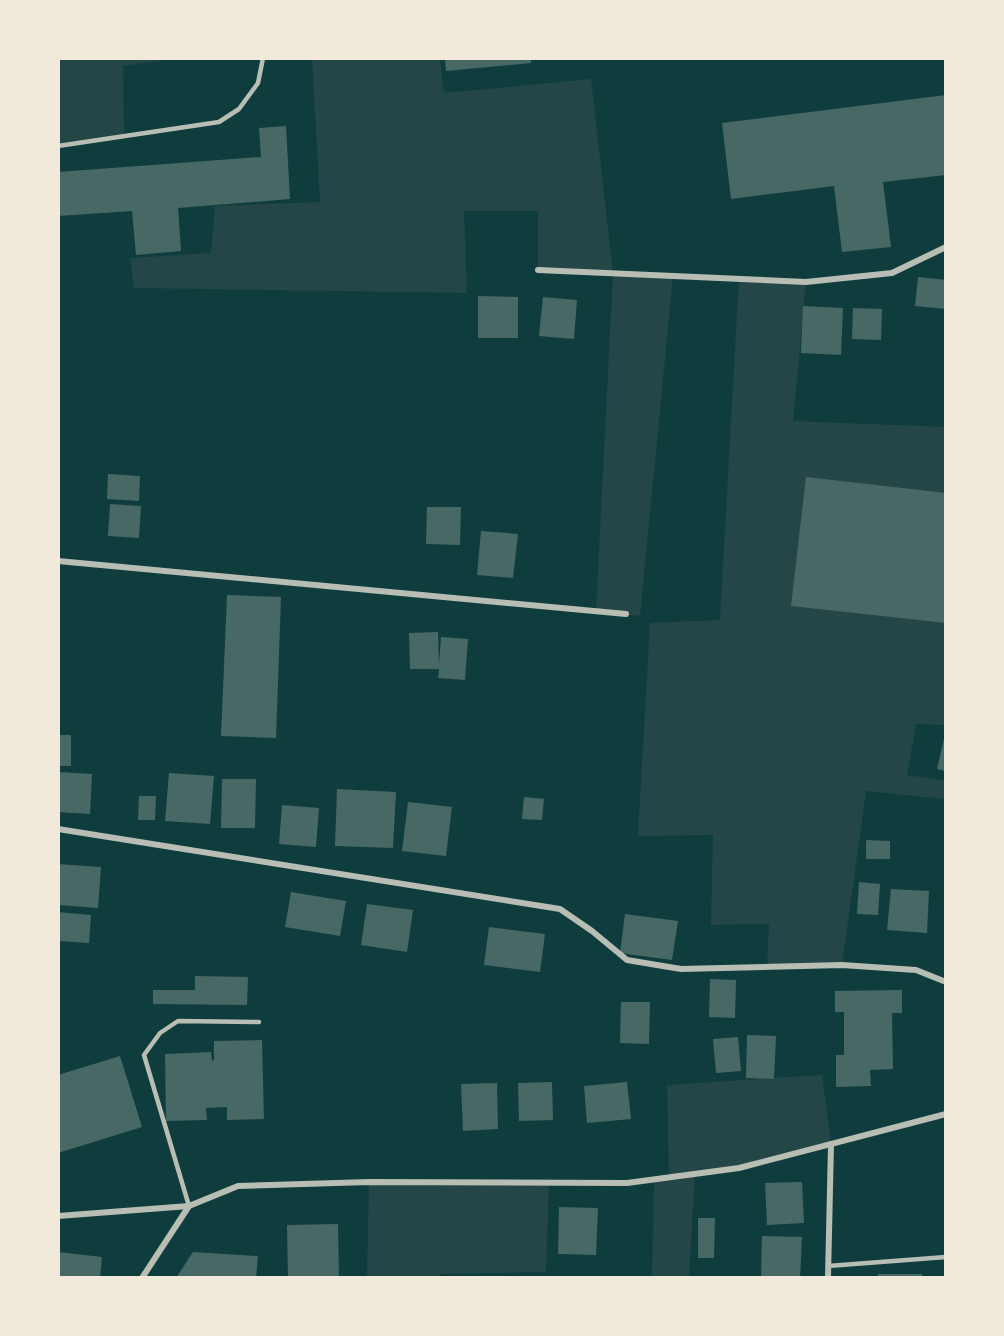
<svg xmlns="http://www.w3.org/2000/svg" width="1004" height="1336" viewBox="0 0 1004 1336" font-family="Mulish,sans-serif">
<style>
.green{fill:#244646}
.building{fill:#486865}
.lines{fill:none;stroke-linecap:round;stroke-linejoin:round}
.service{stroke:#b8beb3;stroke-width:4.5}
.minor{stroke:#b8beb3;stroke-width:6}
</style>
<rect width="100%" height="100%" fill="#0f3d3e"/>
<g class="green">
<polygon points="59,59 169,59 123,66 124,136 59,146"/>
<polygon points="312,59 440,59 444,93 591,79 613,273 673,276 640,616 596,611 613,274 538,270 538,211 464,211 467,293 134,288 130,258 211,253 215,206 320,202"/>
<polygon points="739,279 806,282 793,421 945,427 945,725 916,724 907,775 945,781 944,799 866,791 842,965 767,967 769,924 711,925 713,835 638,836 650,623 720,620"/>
<polygon points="822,1075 831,1144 739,1168 695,1174 689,1277 652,1278 654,1180 669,1177 667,1085"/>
<polygon points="369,1182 549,1183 546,1272 440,1274 439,1278 367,1278"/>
</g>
<g class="building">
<polygon points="445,58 531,58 531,63 446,71"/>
<polygon points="946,95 946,175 883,182 891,247 842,252 834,186 731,199 722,123"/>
<polygon points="286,126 290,199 178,208 181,251 136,255 132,211 58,216 58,172 261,157 259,128"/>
<polygon points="918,277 946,280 946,309 915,306"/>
<polygon points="478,296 518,297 518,338 478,338"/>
<polygon points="543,297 577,300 574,339 539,336"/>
<polygon points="803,306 843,308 841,355 801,353"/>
<polygon points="853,308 882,309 881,340 852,339"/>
<polygon points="108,474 140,476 139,501 107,499"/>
<polygon points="806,477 946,493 946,623 791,606"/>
<polygon points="110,504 141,506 139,538 108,536"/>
<polygon points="427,507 461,507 460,545 426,544"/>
<polygon points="481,531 518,534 513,578 477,575"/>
<polygon points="227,595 281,597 276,738 221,736"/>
<polygon points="438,632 439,665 441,637 468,639 465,680 438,678 439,669 410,669 409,633"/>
<polygon points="945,734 946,735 946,771 937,769"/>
<rect x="58" y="735" width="13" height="31"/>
<polygon points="58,772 92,774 90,814 58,812"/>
<polygon points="169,773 214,776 210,824 165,821"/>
<polygon points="222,779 256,779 255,828 221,828"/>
<polygon points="337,789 396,792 393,848 335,846"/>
<polygon points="139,796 156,796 155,820 138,820"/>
<polygon points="524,797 544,799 542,820 522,819"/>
<polygon points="408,802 452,807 446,856 402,851"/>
<polygon points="282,805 319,808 316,847 279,844"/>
<polygon points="866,840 890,841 890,859 866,859"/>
<polygon points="58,864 101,867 98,908 58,905"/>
<polygon points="859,882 880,884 878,915 857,914"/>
<polygon points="891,889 929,891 927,933 887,930"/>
<polygon points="291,892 346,901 340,936 285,927"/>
<polygon points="367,904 413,910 407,952 361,945"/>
<polygon points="58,912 91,915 89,943 58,941"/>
<polygon points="625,914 678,921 672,960 620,953"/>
<polygon points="489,927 545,934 540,972 484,965"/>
<polygon points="195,976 248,977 247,1005 153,1004 153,990 195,990"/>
<polygon points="710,979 736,980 735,1018 709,1017"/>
<polygon points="902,990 902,1013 892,1013 893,1069 870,1070 871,1086 836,1087 836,1055 844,1055 844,1012 835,1012 835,991"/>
<polygon points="621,1002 650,1002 649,1044 620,1043"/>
<polygon points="747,1035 776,1036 774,1079 746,1078"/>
<polygon points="738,1037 741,1071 716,1073 713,1039"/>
<polygon points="262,1040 264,1119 227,1120 227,1107 206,1108 207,1120 166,1121 165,1054 211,1052 212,1061 214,1060 214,1041"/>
<polygon points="120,1056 142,1127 58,1153 58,1075"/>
<polygon points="552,1082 553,1120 519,1121 518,1083"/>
<polygon points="627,1082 631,1119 587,1123 584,1086"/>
<polygon points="497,1083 498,1129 463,1131 461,1084"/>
<polygon points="802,1182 804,1223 767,1225 765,1183"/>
<polygon points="559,1207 598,1208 596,1255 558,1254"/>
<polygon points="698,1218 715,1218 714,1258 698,1258"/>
<polygon points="338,1224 339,1278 288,1278 287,1225"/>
<polygon points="762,1236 802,1237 800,1278 761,1278"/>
<polygon points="58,1252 102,1257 100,1278 58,1278"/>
<polygon points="193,1252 258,1256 256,1278 176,1278"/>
<rect x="878" y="1274" width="44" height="4"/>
</g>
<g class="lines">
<g class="service">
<polyline points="58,146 219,122 239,109 258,83 263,58"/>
<polyline points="189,1206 144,1055 160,1033 178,1021 259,1022"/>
<polyline points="828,1266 946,1257"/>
</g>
<g class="minor">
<polyline points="538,270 806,282 892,273 946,247"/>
<polyline points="58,561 626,614"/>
<polyline points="58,829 560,909 592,931 627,960 681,969 842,965 916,970 946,982"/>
<polyline points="58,1216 189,1206"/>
<polyline points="142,1278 189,1206 238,1186 369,1182 627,1183 739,1168 946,1114"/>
<polyline points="828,1278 831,1144"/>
</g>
</g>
<rect width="1004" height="1336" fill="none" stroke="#f1e9da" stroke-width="120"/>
</svg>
